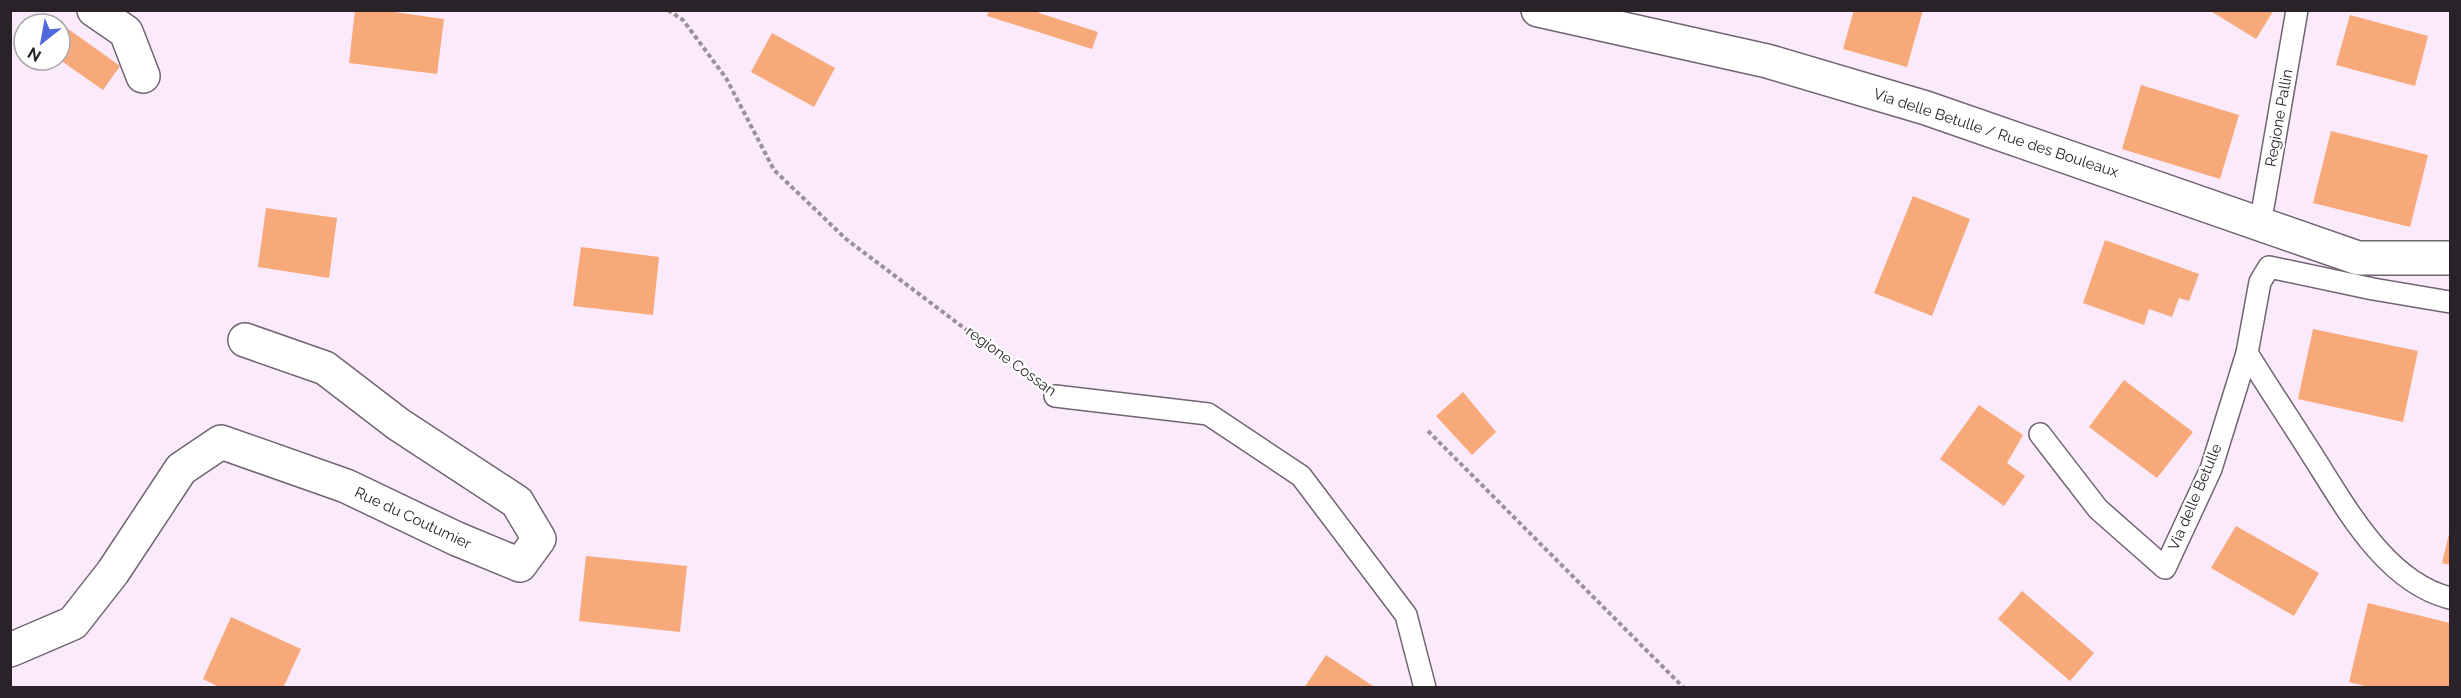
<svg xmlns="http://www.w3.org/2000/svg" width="2461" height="698" viewBox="0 0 2461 698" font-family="Raleway,sans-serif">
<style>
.building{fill:#f8a97a}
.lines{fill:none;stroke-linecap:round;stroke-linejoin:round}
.lane-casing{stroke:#716472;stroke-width:24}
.street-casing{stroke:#716472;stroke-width:36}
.path{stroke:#9c909d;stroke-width:4;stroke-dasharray:4.5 3;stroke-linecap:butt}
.lane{stroke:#fff;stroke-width:21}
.street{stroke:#fff;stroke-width:33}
.labels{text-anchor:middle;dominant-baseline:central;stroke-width:4.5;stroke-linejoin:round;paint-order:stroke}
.street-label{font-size:15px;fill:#292329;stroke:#fff}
</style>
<rect width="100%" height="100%" fill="#faeafb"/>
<g class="building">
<polygon points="355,10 380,10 444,19 437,74 349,63"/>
<polygon points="989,10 1040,10 1039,13 1098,32 1092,49 987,16"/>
<polygon points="1854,10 1923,10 1907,67 1843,49"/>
<polygon points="2209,10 2274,10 2256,39"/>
<polygon points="2350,15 2428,36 2415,86 2336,65"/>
<polygon points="60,23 120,66 103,90 60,60"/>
<polygon points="772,33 835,68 814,107 751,72"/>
<polygon points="2141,85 2239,115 2220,179 2122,149"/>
<polygon points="2331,131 2428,155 2410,227 2313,203"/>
<polygon points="1913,196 1970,219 1932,316 1874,293"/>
<polygon points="266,208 337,218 329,278 258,267"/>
<polygon points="2105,240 2199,274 2189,301 2179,298 2172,317 2149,309 2144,325 2083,303"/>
<polygon points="581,247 659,257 653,315 573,306"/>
<polygon points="2313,329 2418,351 2403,422 2298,399"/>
<polygon points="2124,380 2193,432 2157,478 2089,427"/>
<polygon points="1463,392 1496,432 1472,455 1436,416"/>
<polygon points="1979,405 2023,435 2007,463 2025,476 2004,506 1940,459"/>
<polygon points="2236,526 2319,573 2294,616 2211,568"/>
<polygon points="2450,530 2450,565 2442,563"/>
<polygon points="586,556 687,566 680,632 579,621"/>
<polygon points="2022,591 2094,653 2070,681 1998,619"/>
<polygon points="2368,603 2450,623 2450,688 2373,688 2349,682"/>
<polygon points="231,617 301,649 283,688 221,688 203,679"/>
<polygon points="1326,655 1376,688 1304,688"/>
</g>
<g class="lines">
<g class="lane-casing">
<g id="lane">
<polyline points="2260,225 2297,10"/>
<path d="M 2450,302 L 2373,289 L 2269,267 L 2260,282 L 2247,353 C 2268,387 2290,420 2311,453 C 2345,506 2385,582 2450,598"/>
<polyline points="1055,396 1208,414 1301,476 1406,615 1425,688"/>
<polyline points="2040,434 2098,509 2165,568 2211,469 2247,353"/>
</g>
</g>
<g class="street-casing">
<g id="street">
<polyline points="94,10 126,32 143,76"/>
<polyline points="1538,10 1767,61 1926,108 2358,258 2450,258"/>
<polyline points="10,650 73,623 113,572 181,469 221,442 346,486 457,539 520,565 539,539 517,502 398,424 325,368 245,340"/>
</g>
</g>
<g class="path">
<polyline points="668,10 683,20 726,78 774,170 846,239 1033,380"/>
<polyline points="1428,431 1684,688"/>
</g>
<use href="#lane" class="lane"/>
<use href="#street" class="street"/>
</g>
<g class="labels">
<g class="street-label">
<text transform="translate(2279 118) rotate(-80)">Regione Pallin</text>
<text transform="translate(1996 133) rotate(18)">Via delle Betulle / Rue des Bouleaux</text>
<text transform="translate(1011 361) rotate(36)">regione Cossan</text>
<text transform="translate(2195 497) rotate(-67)">Via delle Betulle</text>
<text transform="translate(413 518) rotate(25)">Rue du Coutumier</text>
</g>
</g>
<rect width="2461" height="698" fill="none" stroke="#292329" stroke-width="24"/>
<g transform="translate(42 42) rotate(211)"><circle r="28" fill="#ffffff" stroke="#a9a7a9" stroke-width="1.5"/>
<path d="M0-4.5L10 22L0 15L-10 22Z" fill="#4f68dd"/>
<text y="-9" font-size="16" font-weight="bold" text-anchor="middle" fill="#292329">N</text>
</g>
</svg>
